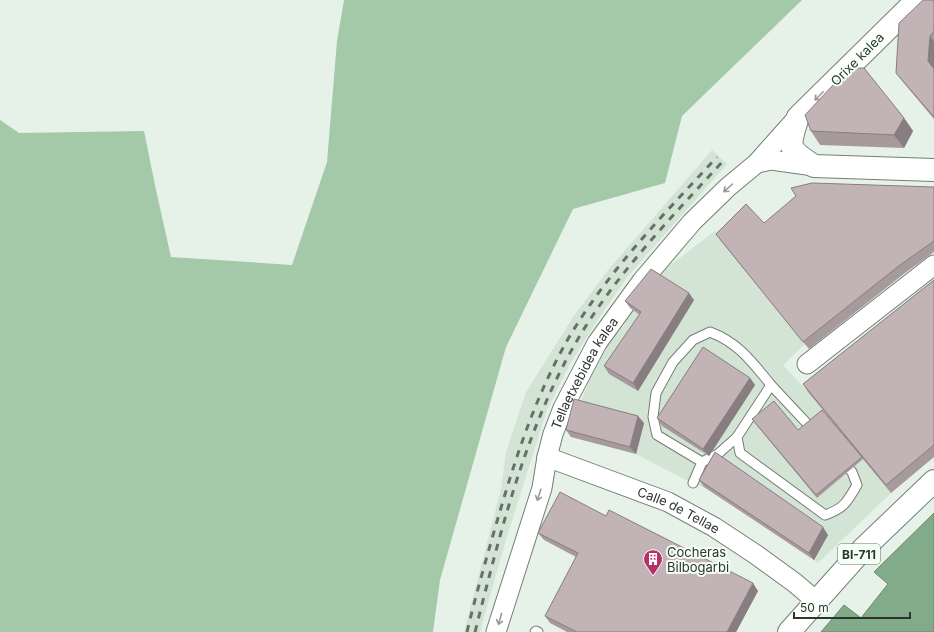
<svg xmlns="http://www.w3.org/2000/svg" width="934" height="632" viewBox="0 0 934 632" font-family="Inter,sans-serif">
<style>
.built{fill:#d3e4d5}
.green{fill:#a3c9a9}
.water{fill:#82ac89;stroke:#69886e}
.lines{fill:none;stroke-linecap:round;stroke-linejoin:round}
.service-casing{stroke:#747e76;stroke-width:11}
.minor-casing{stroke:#747e76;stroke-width:21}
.secondary-casing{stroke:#747e76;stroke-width:24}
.primary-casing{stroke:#747e76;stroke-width:24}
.service{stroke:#fff;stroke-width:9}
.minor{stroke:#fff;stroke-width:19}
.secondary{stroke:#fff;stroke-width:22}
.primary{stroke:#fff;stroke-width:22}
.rail{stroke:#686f69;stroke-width:3;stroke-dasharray:7 7;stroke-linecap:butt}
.wall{fill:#a79a9d}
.shaded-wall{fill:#887d80}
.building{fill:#c2b3b7;stroke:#887d80}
.oneway{stroke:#979a98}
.labels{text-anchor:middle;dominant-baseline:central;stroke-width:4;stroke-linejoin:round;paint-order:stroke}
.shield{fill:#f4fff5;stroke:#6a716b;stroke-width:1}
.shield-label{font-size:12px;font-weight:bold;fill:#2f3430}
.street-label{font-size:13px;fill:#2f3430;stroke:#f4fff5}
.poi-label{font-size:13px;fill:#2f3430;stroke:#f4fff5;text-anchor:start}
</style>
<rect width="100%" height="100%" fill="#e6f2e8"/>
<g class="built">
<polygon points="712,150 727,164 629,275 597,321 570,364 547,410 505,543 480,632 464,632 501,489 506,452 526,392 573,317 608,270"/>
<polygon points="715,231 721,241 805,344 783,365 808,392 891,493 818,563 717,493 684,479 636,454 571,437 579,406 603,346 624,326 630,308 656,276"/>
</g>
<polygon class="green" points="344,0 802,0 682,116 665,183 573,209 506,347 440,580 433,632 0,632 0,120 19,133 144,131 156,190 171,257 292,265 327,162 337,41"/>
<polygon class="water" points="934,513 934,632 821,632 844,605 861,618 888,584 874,572"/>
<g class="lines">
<g class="service-casing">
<g id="service">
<polyline points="771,385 814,431"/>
<polyline points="702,462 718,454 737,437"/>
<path d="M 693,483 L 702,462 L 657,435 L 653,417 L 656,393 L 673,362 L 693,340 L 710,332 C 739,343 752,362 771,385 L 737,437 L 740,453 L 825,515 C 845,508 847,502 857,485 L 852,472 L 843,462"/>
<polyline points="535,632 536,631 538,632"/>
</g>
</g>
<g class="minor-casing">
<g id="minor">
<polyline points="757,163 771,160 814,166"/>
<polyline points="807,364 934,265"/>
<path id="s1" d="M 547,457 L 668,502 L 714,527 L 755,554 L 795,583 L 816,601"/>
<path id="s2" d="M 496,632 L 542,488 L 547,457 L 553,434 L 563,408 L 597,343 L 642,281 L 692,222 L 728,187 L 757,163 L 798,117"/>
</g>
</g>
<g class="secondary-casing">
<path id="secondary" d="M 917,0 L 798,117 C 788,148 787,148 814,166 L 934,170"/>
</g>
<g class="primary-casing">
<polyline id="primary" points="789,632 863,549 934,481"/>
</g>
<use href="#service" class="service"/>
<use href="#minor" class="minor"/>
<use href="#secondary" class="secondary"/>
<use href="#primary" class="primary"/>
<g class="rail">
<path d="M 467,632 C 476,594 487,556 498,518 C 516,456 536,395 568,339 C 608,271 664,214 717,157"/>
<path d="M 475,632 C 500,534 524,433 575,344 C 614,276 670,219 723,161"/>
</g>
</g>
<g class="wall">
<polygon points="934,0 934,119 903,82 896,73"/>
<polygon points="904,118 913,131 904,148 820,145 811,131"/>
<polygon points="934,187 934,252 905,273 809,349 721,241 716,234"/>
<polygon points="934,280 934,457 891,493 862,458 863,459 817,498 754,422 855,449 808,392 803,384"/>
<polygon points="694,300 638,391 609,374 604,366 640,315 630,308 625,301"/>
<polygon points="750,378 755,385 709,456 662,426 657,418"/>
<polygon points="644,423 636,454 571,437 566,430"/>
<polygon points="699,480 828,535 814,560 704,487"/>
<polygon points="606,516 758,591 736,632 567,632 550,623 545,616 576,557 544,540 538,533"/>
</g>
<g class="shaded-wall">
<polygon points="930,36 934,42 934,70 928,61"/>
<polygon points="904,118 913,131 904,148 894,135"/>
<polygon points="689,293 694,300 638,391 633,383"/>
<polygon points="750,378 755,385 709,456 703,449"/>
<polygon points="638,416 644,423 636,454 630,447"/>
<polygon points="823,527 828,535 814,560 809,553"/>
<polygon points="753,583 758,591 736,632 727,632"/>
</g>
<g class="building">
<polygon points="923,0 934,0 934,31 930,36 928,61 934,69 934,117 896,73 899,23"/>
<polygon points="849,68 864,68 904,118 894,135 811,131 805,115"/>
<polygon points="812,183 934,187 934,241 900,265 803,342 716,234 746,204 764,223 796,196 791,188"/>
<polygon points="651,269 689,293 633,383 604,366 641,312 625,301"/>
<polygon points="934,280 934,445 886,485 803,384"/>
<polygon points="703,347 750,378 703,449 657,418"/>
<polygon points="574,399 638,416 630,447 566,430"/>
<polygon points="774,401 798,430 822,410 862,457 816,495 752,419"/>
<polygon points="715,452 823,527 809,553 699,480"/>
<polygon points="560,492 606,516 609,510 753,583 727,632 577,632 545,616 578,553 538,533"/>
</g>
<defs><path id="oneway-shaft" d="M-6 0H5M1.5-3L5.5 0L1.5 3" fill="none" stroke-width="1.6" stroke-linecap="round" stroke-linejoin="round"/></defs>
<g class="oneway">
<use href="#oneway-shaft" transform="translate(819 96) rotate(135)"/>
<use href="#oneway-shaft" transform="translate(728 188) rotate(138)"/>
<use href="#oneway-shaft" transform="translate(539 495) rotate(108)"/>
<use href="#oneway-shaft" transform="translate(500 619) rotate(106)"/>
</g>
<defs>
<g id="building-pin" transform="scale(1)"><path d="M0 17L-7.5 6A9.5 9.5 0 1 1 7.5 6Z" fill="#b82e68" stroke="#f4fff5"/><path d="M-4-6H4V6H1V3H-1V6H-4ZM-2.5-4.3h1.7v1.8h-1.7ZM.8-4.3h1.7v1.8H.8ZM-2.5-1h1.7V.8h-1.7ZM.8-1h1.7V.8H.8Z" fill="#fff"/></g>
</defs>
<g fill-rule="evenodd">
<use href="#building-pin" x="653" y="559"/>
</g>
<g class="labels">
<rect class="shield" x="838" y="544" width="42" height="20" rx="3"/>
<g class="shield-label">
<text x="859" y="554">BI-711</text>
</g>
<g class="street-label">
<text transform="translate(857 59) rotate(-45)">Orixe kalea</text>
<text stroke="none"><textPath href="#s2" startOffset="275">Tellaetxebidea kalea</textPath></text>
<text stroke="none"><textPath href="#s1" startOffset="142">Calle de Tellae</textPath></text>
</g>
<g class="poi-label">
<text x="667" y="552">Cocheras<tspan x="667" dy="15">Bilbogarbi</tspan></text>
</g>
</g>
<path d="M794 612v6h116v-6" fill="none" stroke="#2f3430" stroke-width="2"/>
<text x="800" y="612" font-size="12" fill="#2f3430" stroke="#f4fff5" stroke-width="3" paint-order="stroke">50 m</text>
</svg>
